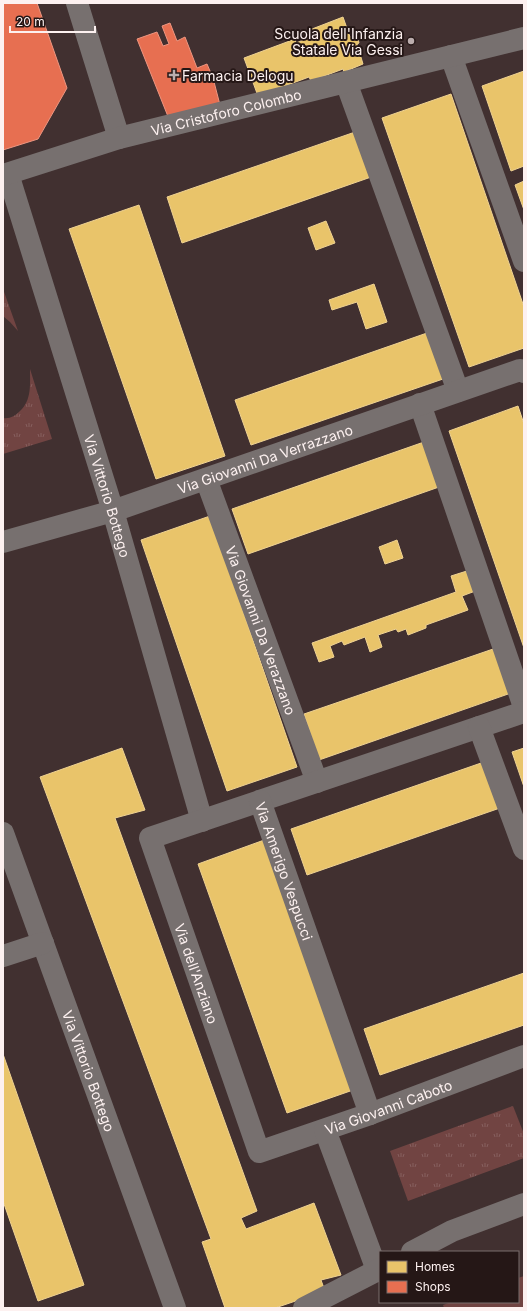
<svg xmlns="http://www.w3.org/2000/svg" width="527" height="1311" viewBox="0 0 527 1311" font-family="Inter,sans-serif">
<style>
.grass{fill:url(#grass-tufts)}
.pitch{fill:#714442}
.homes{fill:#e9c46a;stroke:#efd292}
.shops{fill:#e76f51;stroke:#ee9681}
.lines{fill:none;stroke-linecap:round;stroke-linejoin:round}
.minor{stroke:#77706f;stroke-width:22}
.poi-dot{fill:#bbadad;stroke:#251716;stroke-width:1.5}
.labels{text-anchor:middle;dominant-baseline:central;stroke-width:4;stroke-linejoin:round;paint-order:stroke}
.poi-label{font-size:14px;fill:#fdf1f0;stroke:#251716;text-anchor:end}
.street-label{font-size:14px;fill:#fdf1f0;stroke:#251716}
</style>
<defs>
<pattern id="grass-tufts" width="24" height="20" patternUnits="userSpaceOnUse"><rect width="24" height="20" fill="#714442"/><path d="M3 7l-1-3M5 7V3M7 7l1-3M15 17l-1-3M17 17v-4M19 17l1-3" fill="none" stroke="#865f5e"/></pattern>
</defs>
<rect width="100%" height="100%" fill="#413030"/>
<g class="grass">
<polygon points="3,289 18,331 10,322 3,316"/>
<path d="M 30,369 L 52,439 L 3,454 L 3,418 C 10,419 15,416 20,411 C 32,400 30,384 30,369 Z"/>
<polygon points="513,1106 524,1134 524,1158 408,1201 390,1151"/>
</g>
<polygon class="pitch" points="524,1276 524,1308 444,1308 443,1305 451,1302 518,1302 518,1278"/>
<g class="homes">
<polygon points="343,17 350,37 357,34 359,43 357,44 363,64 344,72 343,69 311,81 309,77 258,96 244,58 295,39 296,43 314,36 312,29"/>
<polygon points="3,62 9,81 6,96 3,97"/>
<polygon points="524,71 524,166 511,171 482,86"/>
<polygon points="451,94 524,307 524,348 469,367 382,118"/>
<polygon points="358,131 374,176 182,243 167,197"/>
<polygon points="524,181 524,210 515,185"/>
<polygon points="139,205 225,456 156,479 69,229"/>
<polygon points="326,221 335,243 316,250 308,228"/>
<polygon points="374,284 387,322 366,329 357,302 332,310 329,300"/>
<polygon points="427,333 443,379 251,445 235,400"/>
<polygon points="518,406 524,424 524,648 449,431"/>
<polygon points="424,442 439,487 248,554 232,509"/>
<polygon points="210,516 297,767 227,791 141,540"/>
<polygon points="397,540 403,558 385,564 379,547"/>
<polygon points="470,570 478,590 462,596 468,610 426,625 426,628 408,635 406,629 398,632 396,629 378,635 382,647 370,652 365,637 344,645 342,641 330,646 334,657 319,662 312,643 456,592 451,576"/>
<polygon points="496,648 511,693 319,760 304,714"/>
<polygon points="122,748 145,810 115,818 257,1211 241,1218 246,1229 314,1203 341,1275 321,1280 325,1291 275,1308 225,1308 202,1242 211,1239 40,777"/>
<polygon points="524,748 524,787 512,752"/>
<polygon points="484,762 500,808 307,875 291,829"/>
<polygon points="267,839 356,1089 287,1113 198,864"/>
<polygon points="524,973 524,1025 380,1075 364,1029"/>
<polygon points="3,1054 84,1285 38,1301 3,1201"/>
</g>
<g class="shops">
<polygon points="3,3 37,3 67,88 38,139 3,150"/>
<polygon points="170,23 177,41 185,37 197,68 207,64 213,78 220,105 169,119 137,39 157,32 163,46 169,44 162,26"/>
</g>
<g class="lines">
<g class="minor">
<polyline points="77,3 119,138"/>
<polyline points="451,56 524,261"/>
<polyline points="346,82 458,391"/>
<path id="s1" d="M 8,174 L 113,511 L 202,821"/>
<path id="s2" d="M 3,175 L 119,138 L 524,38"/>
<polyline points="420,404 524,707"/>
<path id="s3" d="M 206,479 L 317,782"/>
<path id="s4" d="M 3,542 L 113,511 L 520,370 L 524,372"/>
<path id="s5" d="M 524,712 L 150,838 L 259,1152 L 370,1114 L 524,1056"/>
<polyline points="479,727 524,849"/>
<path id="s6" d="M 260,801 L 370,1114"/>
<path id="s7" d="M 3,833 L 175,1308"/>
<polyline points="3,956 43,943"/>
<polyline points="325,1130 377,1270"/>
<polyline points="412,1252 452,1231 524,1204"/>
<polyline points="304,1308 380,1269"/>
</g>
</g>
<g class="poi-dot">
<circle cx="411" cy="41" r="4"/>
<path d="M172 69h4v4h4v4h-4v4h-4v-4h-4v-4h4z"/>
</g>
<g class="labels">
<g class="poi-label">
<text x="403" y="33">Scuola dell'Infanzia<tspan x="403" dy="16">Statale Via Gessi</tspan></text>
<text x="182" y="75" text-anchor="start">Farmacia Delogu</text>
</g>
<g class="street-label">
<text stroke="none"><textPath href="#s2" startOffset="232">Via Cristoforo Colombo</textPath></text>
<text stroke="none"><textPath href="#s4" startOffset="275">Via Giovanni Da Verrazzano</textPath></text>
<text stroke="none"><textPath href="#s1" startOffset="337">Via Vittorio Bottego</textPath></text>
<text stroke="none"><textPath href="#s3" startOffset="161">Via Giovanni Da Verazzano</textPath></text>
<text stroke="none"><textPath href="#s6" startOffset="74">Via Amerigo Vespucci</textPath></text>
<text stroke="none"><textPath href="#s5" startOffset="538">Via dell'Anziano</textPath></text>
<text stroke="none"><textPath href="#s7" startOffset="253">Via Vittorio Bottego</textPath></text>
<text stroke="none"><textPath href="#s5" startOffset="864">Via Giovanni Caboto</textPath></text>
</g>
</g>
<rect width="527" height="1311" fill="none" stroke="#fdf1f0" stroke-width="8"/>
<rect x="379" y="1251" width="140" height="52" fill="#251716" stroke="#7b6e6d"/>
<rect x="387" y="1261" width="20" height="12" fill="#e9c46a" stroke="#7b6e6d"/>
<text x="415" y="1271" font-size="12" fill="#fdf1f0">Homes</text>
<rect x="387" y="1281" width="20" height="12" fill="#e76f51" stroke="#7b6e6d"/>
<text x="415" y="1291" font-size="12" fill="#fdf1f0">Shops</text>
<path d="M10 26v6h85v-6" fill="none" stroke="#fdf1f0" stroke-width="2"/>
<text x="16" y="26" font-size="12" fill="#fdf1f0" stroke="#251716" stroke-width="3" paint-order="stroke">20 m</text>
</svg>
